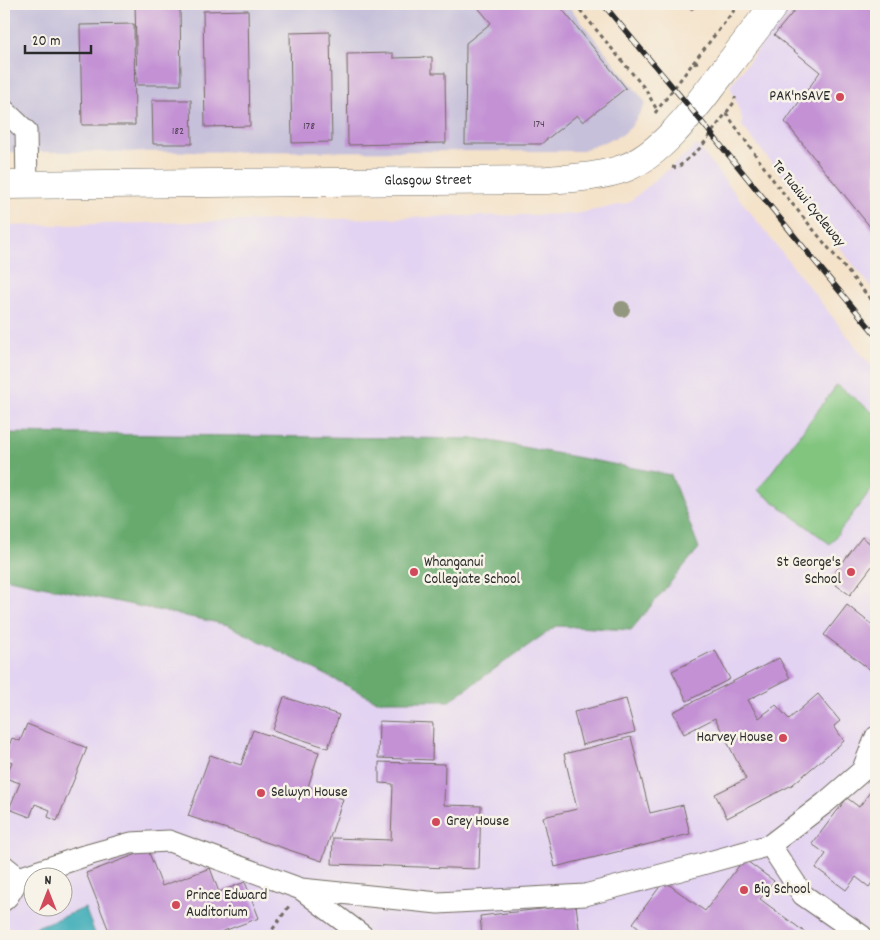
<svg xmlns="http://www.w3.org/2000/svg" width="880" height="940" viewBox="0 0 880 940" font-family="Dekko,sans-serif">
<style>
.built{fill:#e3d3f2;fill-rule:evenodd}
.industrial{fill:#c6c0da}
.green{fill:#81c57f;stroke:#567855}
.forest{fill:#68aa6e;stroke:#4a6a4c}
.water{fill:#3aabb7;stroke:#326b71}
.building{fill:#c391d4}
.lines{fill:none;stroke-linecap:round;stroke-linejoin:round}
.minor-casing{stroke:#716b62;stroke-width:23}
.major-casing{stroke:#716b62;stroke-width:29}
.path{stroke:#716b62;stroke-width:3;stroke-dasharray:4 4;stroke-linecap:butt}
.minor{stroke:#fff;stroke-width:21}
.major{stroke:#fff;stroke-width:28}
.rail-casing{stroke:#2b2b2b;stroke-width:5.5}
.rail{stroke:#f7f3e8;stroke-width:4;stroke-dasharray:11;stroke-linecap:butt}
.tree{fill:#949780}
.poi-dot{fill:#d1495b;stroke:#f7f3e8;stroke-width:2}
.labels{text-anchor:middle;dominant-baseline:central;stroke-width:5;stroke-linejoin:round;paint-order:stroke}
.number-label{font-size:12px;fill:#514455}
.poi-label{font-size:15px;fill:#2b2b2b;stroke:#f7f3e8;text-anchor:start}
.street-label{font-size:15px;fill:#2b2b2b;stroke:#f7f3e8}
</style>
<rect width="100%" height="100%" fill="#f7f3e8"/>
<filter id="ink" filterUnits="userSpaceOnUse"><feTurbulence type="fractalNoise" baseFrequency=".02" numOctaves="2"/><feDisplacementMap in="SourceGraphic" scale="10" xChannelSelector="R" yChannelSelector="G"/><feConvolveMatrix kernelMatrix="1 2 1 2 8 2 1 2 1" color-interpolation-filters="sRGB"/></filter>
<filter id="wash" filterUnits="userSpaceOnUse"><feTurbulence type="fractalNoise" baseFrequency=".0096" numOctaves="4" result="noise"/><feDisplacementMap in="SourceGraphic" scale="20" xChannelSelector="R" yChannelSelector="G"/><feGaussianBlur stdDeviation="1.12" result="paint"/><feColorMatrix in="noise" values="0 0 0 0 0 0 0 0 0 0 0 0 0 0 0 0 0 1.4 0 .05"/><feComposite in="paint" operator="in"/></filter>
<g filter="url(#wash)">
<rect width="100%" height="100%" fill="#f4e2c9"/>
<g class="built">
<polygon points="793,4 876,4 876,293 742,126 742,119 730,86"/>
<path d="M 697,145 L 876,372 L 876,936 L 4,936 L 4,226 L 576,214 L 628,203 ZM 32,878 L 62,878 L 62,908 L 32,908 Z"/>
</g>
<polygon class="industrial" points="4,4 567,4 646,103 631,127 622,135 580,151 4,152"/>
<polygon class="green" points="837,385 876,415 876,483 830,544 758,490"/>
<polygon class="forest" points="4,433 480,439 671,475 699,548 631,630 556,626 449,701 377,701 228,625 4,578"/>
<polygon class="water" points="85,908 96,936 13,936"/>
<g id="blocks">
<g class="building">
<polygon points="135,4 180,4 181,85 137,85"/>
<polygon points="475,4 558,4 626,88 583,122 577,115 541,144 465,144 466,43 491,23"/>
<polygon points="684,4 697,4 692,10"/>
<polygon points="800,4 876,4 876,234 785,122 820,72 774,35"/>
<polygon points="248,10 250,126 205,127 203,11"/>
<polygon points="134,24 135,125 82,125 80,25"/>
<polygon points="330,32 332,142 292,143 290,33"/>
<polygon points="393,53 393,58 432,57 432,73 445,73 446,143 348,145 347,54"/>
<polygon points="152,100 191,100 192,144 153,144"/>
<polygon points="862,537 876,548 876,561 850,595 829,580"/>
<polygon points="847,605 876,628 876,674 824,635"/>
<polygon points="715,650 730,679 687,701 672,671"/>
<polygon points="779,658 790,678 748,700 759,718 776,705 789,719 818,694 840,721 834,726 844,741 792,785 727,818 715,794 746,779 715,718 684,734 673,712"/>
<polygon points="284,697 339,715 328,748 273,730"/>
<polygon points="626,699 635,732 582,745 574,712"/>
<polygon points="379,721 433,723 432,760 378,758"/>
<polygon points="27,724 87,748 57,821 48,817 50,810 35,804 30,817 9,809 20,783 5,778 12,762 4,759 12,738 20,741"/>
<polygon points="253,730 319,752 308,787 343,799 322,861 188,816 210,755 241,765"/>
<polygon points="631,737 650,813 683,805 690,834 555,867 543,817 577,809 564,754"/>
<polygon points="379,762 445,764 444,805 481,806 479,869 332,864 333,838 391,840 393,784 379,783"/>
<polygon points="876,784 876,877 869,887 856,877 846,890 816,868 826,854 812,844 847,798 859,807"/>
<polygon points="148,850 162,886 210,868 219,892 245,882 259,918 210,936 111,936 86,873"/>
<polygon points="744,859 774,881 760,899 810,936 650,936 633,923 664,881 705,911"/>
<polygon points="576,905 580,936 482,936 480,916"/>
</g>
</g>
</g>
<g filter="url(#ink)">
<use href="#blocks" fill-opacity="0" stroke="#716b62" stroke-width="1"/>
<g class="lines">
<g class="minor-casing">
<g id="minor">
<polyline points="4,110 26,131 27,184"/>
<polyline points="770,845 803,895 862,936"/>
<polyline points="4,866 19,878"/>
<polyline points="301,889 363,936"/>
<polyline points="4,900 8,896 19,878 84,856 131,843 169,841 301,889 438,903 585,895 688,868 770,845 825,803 862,771 876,737"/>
</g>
</g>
<g class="major-casing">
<g id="major">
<path id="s1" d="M 4,185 L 547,180 C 573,178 600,177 625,168 C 664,153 697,105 722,73 C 740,50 757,27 775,4"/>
</g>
</g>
<g class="path">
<polyline points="575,4 646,90 657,110"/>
<polyline points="693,63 739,4"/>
<polyline points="655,113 693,63 699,62"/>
<polyline points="726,113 776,184 876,306"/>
<polyline points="672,167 677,168 695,153 702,146 735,101 735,97"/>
<polyline points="268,936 289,906"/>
</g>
<use href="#minor" class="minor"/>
<use href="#major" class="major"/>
<g class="rail-casing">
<polyline id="rail" points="603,4 692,110 822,270 876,335"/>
</g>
<use href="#rail" class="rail"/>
</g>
<circle class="tree" cx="622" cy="309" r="8"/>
</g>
<g class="poi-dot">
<circle cx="840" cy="97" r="5"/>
<circle cx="414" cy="572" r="5"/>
<circle cx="851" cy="572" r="5"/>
<circle cx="783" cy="738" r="5"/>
<circle cx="261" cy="793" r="5"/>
<circle cx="436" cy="822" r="5"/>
<circle cx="744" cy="890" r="5"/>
<circle cx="176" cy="905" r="5"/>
</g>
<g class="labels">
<g class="number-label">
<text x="539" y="124">174</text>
<text x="309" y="126">178</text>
<text x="178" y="131">182</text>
</g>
<g class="poi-label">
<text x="830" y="97" text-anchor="end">PAK'nSAVE</text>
<text x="424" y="563">Whanganui<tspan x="424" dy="17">Collegiate School</tspan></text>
<text x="841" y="563" text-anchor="end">St George's<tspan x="841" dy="17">School</tspan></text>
<text x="773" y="738" text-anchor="end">Harvey House</text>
<text x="271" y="793">Selwyn House</text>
<text x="446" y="822">Grey House</text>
<text x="754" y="890">Big School</text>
<text x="186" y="896">Prince Edward<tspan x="186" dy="17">Auditorium</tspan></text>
</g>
<g class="street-label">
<text stroke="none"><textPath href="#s1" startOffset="424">Glasgow Street</textPath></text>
<text transform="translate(808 204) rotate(51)">Te Tuaiwi Cycleway</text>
</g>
</g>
<rect width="880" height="940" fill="none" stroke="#f7f3e8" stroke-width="20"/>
<g transform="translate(48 892)"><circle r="24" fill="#f7f3e8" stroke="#a5a39c"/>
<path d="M0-4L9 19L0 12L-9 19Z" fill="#d1495b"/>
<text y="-8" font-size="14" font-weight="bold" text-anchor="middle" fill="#2b2b2b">N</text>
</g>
<path d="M25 45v8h66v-8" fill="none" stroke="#2b2b2b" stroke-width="2.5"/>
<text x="32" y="45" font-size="15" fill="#2b2b2b" stroke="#f7f3e8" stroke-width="4" paint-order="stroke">20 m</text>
</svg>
